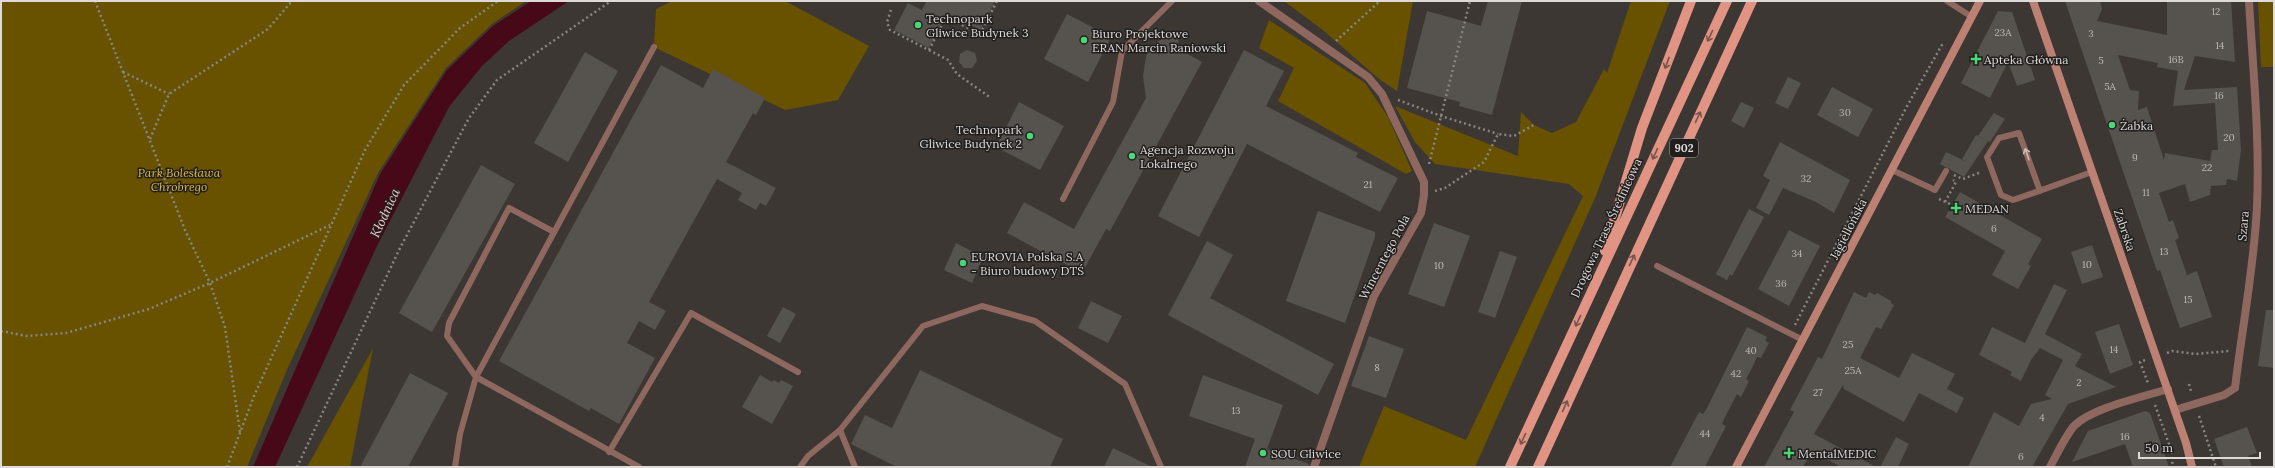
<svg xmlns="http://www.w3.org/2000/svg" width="2275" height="468" viewBox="0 0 2275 468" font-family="Lora,serif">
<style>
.green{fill:#685200}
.water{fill:#470917}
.building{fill:#56524d;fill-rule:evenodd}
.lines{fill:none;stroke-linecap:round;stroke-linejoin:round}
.path{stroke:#888481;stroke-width:2.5;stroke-dasharray:2 3;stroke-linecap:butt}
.lane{stroke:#8e675f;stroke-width:6}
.street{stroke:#8e675f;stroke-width:8}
.secondary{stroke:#bd8173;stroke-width:8}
.primary{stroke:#e19483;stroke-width:10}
.oneway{stroke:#77544b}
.oneway2{stroke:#cabdba}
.poi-dot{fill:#4ad778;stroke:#211f1d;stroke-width:1.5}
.labels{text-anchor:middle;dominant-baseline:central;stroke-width:3;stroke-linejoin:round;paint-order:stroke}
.number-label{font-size:10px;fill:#bcb8b5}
.shield{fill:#211f1d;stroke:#a5a2a0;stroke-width:1}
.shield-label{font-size:11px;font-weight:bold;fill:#dedad8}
.poi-label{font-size:12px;fill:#dedad8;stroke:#211f1d;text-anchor:start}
.park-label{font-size:12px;font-style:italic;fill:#e0bb3c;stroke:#211f1d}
.street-label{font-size:12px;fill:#dedad8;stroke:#211f1d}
.water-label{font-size:13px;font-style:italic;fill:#f9c7ca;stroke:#211f1d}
</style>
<rect width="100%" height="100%" fill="#3c3733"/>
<g class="green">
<polygon points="1,1 526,1 492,24 446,68 378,173 286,372 247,467 1,467"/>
<polygon points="672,1 785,1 869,46 838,100 785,110 654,47 656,9"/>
<polygon points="1284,1 1413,1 1397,91 1379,79 1324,31"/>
<polygon points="1631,1 1670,1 1595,198 1475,467 1359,467 1384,406 1466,440 1583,196 1569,184 1435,164 1415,142 1395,106 1518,156 1521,112 1534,125 1552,133 1576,122 1604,69 1607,73"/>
<polygon points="2258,1 2274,1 2274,67 2261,67"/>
<polygon points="1269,20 1365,83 1388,117 1412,171 1406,174 1278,101 1294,68 1259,48"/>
<polygon points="373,348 350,467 307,467"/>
</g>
<polygon class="water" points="531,1 569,1 509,41 482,66 449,107 376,248 275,467 253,467 380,174 447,70 493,26"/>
<g class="building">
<polygon points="923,1 995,1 980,30 946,13 929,48 894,30 908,3 922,10 926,2"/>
<polygon points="1488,1 1522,1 1492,115 1459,106 1460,102 1407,88 1427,11 1481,26"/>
<path d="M 2065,1 L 2100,1 L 2102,9 L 2097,21 L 2167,35 L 2167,1 L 2231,1 L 2235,62 L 2195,56 L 2184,90 L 2237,87 L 2241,150 L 2237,181 L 2227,179 L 2226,185 L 2211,186 L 2210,195 L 2190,202 L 2185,184 L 2159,193 L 2169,222 L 2173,220 L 2179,238 L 2175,240 L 2187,275 L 2197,271 L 2212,317 L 2180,328 L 2160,270 L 2157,271 ZM 2118,55 L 2158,63 L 2157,67 L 2178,71 L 2173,106 L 2215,103 L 2218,150 L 2212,150 L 2210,161 L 2165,153 L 2164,160 L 2147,107 L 2138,110 L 2139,91 L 2130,90 Z"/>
<polygon points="1998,11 2012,12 2035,80 2017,86 2008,62 1990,98 1961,83"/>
<polygon points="1067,14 1111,37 1088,82 1044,59"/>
<polygon points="1185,30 1175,47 1202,62 1110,231 1106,229 1082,273 1007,233 1024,202 1074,229 1146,98 1143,76 1147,51 1166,35"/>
<polygon points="967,50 975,53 977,61 972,68 964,68 959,62 960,54"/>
<polygon points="1244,50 1284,71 1266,106 1358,153 1356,157 1398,178 1380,212 1247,144 1199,237 1158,216"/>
<polygon points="585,52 618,71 568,162 534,143"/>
<polygon points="661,65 703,88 713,69 765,98 756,115 753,113 726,162 776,188 766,206 760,203 756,210 738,200 742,193 717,179 649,302 666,311 655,330 639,321 627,343 655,358 619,424 591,408 589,411 499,361"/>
<polygon points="1788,77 1801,83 1788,109 1775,103"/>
<polygon points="1832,87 1873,109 1858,137 1817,115"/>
<polygon points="1019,102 1064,126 1040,170 996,147"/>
<polygon points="1741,102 1754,108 1744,128 1731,121"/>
<polygon points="1994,113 2005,119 1990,142 1978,136"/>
<polygon points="1976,135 1988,141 1964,177 1940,164 1946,152 1967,162 1962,159"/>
<polygon points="1780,142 1850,180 1834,213 1816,202 1783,188 1769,215 1756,208 1770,180 1763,176"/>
<polygon points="481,165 515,184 432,332 399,313"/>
<polygon points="1960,192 2042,239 2028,264 2031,266 2018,289 1992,275 2005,251 1945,217"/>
<polygon points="1749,209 1764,217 1732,276 1730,274 1727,280 1716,274"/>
<polygon points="1318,211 1375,232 1375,237 1345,323 1286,301"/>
<polygon points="1434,223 1470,236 1444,307 1408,294"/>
<polygon points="1789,230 1820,246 1789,306 1758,289"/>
<polygon points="1207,241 1233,255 1210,298 1334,364 1318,395 1168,315"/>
<polygon points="956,243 983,257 972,283 944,270"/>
<polygon points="2092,245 2103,277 2082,284 2071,252"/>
<polygon points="1500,251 1517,257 1495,318 1478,312"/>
<polygon points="2054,284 2067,290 2045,334 2082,354 2075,366 2116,387 2068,404 2032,467 1968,467 1994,412 2019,426 2031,404 2052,399 2045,395 2063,360 2040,348 2031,360 2021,381 2010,375 2012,372 1979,355 1992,327 2025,343"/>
<polygon points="1854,292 1866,298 1869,292 1875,295 1877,293 1891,301 1891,303 1894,305 1881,329 1876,327 1860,358 1899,378 1912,353 1955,374 1947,389 1964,398 1957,413 1919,393 1904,422 1844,389 1843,385 1814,434 1876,467 1841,467 1812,451 1803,467 1764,467 1794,412 1790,410 1818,357 1822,359"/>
<polygon points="1091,301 1122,316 1108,343 1078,328"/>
<polygon points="783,307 796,314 780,343 767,336"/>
<polygon points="2266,310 2274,310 2274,368 2258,366"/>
<polygon points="2119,324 2133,365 2110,374 2095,332"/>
<polygon points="1747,327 1767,337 1765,341 1769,343 1761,358 1757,357 1752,368 1746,379 1749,381 1741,397 1737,394 1725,417 1722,424 1726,426 1705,467 1670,467 1699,412 1703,414 1707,408"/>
<polygon points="1369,336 1404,349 1386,398 1351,386"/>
<polygon points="920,370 1063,439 1050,467 897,467 851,444 865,415 892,428"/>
<polygon points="410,373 448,393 408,467 360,467"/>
<polygon points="760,375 772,382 774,380 779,383 781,380 793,386 772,424 742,407"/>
<polygon points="1203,375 1283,405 1267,449 1309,464 1309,467 1245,467 1255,439 1189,416"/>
<polygon points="2145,411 2150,413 2169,467 2133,467 2125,444 2072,462 2088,431"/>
<polygon points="2247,427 2257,453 2248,456 2252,467 2224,467 2214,439"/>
<polygon points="1896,437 1909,444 1898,467 1880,467"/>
<polygon points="1113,448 1152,467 1104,467"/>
</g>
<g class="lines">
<g class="path">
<polyline points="95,1 185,230 210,283 225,327 240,432"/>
<polyline points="891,10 887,22 890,30 948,60 957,74 991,98"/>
<polyline points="1336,41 1380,1"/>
<polyline points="929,50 946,17 980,34 997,1"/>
<polyline points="123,72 169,94"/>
<polyline points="1398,100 1441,116 1498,134"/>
<polyline points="150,139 169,94 268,29 292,1"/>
<polyline points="1429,164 1470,1"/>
<polyline points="1954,175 1963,179 1981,172"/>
<polyline points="1435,191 1445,188 1484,162 1498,134 1514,136 1534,125"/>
<polyline points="1939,199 1952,205"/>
<polyline points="1945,202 1956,182 1953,180"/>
<polyline points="1795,325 1906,108 1943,43"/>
<polyline points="1,331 27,336 66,333 149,309 210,283 330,225"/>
<polyline points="2167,353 2172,351 2196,354 2229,351"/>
<polyline points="2145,360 2140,362 2148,383"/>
<polyline points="2189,384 2191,391"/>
<polyline points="2155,405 2173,455 2172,467"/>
<polyline points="2199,416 2216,467"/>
<polyline points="227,467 254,396 365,150 404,85 460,28 498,1"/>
<polyline points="297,467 399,250 469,118 497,80 611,1"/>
</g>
<g class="lane">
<polyline points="1947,1 1972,17"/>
<polyline points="1892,170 1935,190 1946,171"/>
<path d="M 2040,191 L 2019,133 L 1999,138 L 1987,157 L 2001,195 L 2013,200 C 2040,191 2066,181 2092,172"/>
<polyline points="1063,199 1113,102 1122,51 1172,1"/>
<path d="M 554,232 L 509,208 L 449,323 L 447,336 L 476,377 C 535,267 595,157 654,47"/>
<polyline points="1657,266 1803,340"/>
<polyline points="840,430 855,467"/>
<polyline points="609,452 691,313 798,372"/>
<polyline points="455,467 460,434 476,377 639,467"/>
<polyline points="800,467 808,456 840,430 923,326 982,306 1035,321 1125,384 1161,467"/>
</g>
<g class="street">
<polyline points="1259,1 1368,77 1382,94 1424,182 1424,195 1421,213 1374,296 1314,467"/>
<path d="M 2175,410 L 2224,395 L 2235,388 C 2242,328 2254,268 2257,207 C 2260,138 2253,70 2249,1"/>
<path d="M 2050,467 C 2057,454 2064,439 2073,427 C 2090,408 2143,397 2168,389"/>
</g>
<g class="secondary">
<polyline points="2033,1 2186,443 2192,467"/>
<polyline points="1736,467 1980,1"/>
</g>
<g class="primary">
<polyline points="1605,251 1642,128 1691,1"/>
<polyline points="1510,467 1727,1"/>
<polyline points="1538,467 1752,1"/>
</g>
</g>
<defs><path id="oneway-shaft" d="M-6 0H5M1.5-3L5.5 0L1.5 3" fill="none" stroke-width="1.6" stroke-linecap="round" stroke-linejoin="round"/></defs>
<g class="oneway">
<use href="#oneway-shaft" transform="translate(1710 36) rotate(115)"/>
<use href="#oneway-shaft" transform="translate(1667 63) rotate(111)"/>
<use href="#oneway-shaft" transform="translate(1698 117) rotate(-65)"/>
<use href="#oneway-shaft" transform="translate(1655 154) rotate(115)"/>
<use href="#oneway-shaft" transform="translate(1632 260) rotate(-65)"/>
<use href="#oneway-shaft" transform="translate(1578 321) rotate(115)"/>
<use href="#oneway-shaft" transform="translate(1565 406) rotate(-66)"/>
<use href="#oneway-shaft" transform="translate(1523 439) rotate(115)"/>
</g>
<use class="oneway2" href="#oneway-shaft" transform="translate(2027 154) rotate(-109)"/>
<g class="poi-dot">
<circle cx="918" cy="25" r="4"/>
<circle cx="1084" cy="40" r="4"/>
<path d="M1974 53h4v4h4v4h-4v4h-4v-4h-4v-4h4z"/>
<circle cx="2112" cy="125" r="4"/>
<circle cx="1030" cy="136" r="4"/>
<circle cx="1132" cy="156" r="4"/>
<path d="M1954 202h4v4h4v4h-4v4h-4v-4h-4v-4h4z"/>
<circle cx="963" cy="263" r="4"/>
<circle cx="1263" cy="453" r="4"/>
<path d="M1787 447h4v4h4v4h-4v4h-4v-4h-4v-4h4z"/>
</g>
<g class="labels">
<g class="number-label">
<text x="2216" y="11">12</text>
<text x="2003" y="32">23A</text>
<text x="2091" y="33">3</text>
<text x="2220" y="45">14</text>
<text x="2176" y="59">16B</text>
<text x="2101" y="60">5</text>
<text x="2110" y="86">5A</text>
<text x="2219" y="95">16</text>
<text x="1845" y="112">30</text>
<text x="2229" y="137">20</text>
<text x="2135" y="157">9</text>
<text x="2207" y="167">22</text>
<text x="1806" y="178">32</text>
<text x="1368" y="184">21</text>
<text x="2146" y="192">11</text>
<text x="1994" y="228">6</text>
<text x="2164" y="251">13</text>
<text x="1797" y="253">34</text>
<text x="2087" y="264">10</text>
<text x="1439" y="265">10</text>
<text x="1781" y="283">36</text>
<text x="2188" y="299">15</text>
<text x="1848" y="344">25</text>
<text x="2114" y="349">14</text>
<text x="1751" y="350">40</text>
<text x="1377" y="367">8</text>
<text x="1853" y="370">25A</text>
<text x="1736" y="373">42</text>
<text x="2079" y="382">2</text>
<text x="1818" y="392">27</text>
<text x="1236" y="410">13</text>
<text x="2042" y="417">4</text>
<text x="1705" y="433">44</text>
<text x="2125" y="436">16</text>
<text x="2021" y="456">6</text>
</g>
<rect class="shield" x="1670" y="139" width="28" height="18" rx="3"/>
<g class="shield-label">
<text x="1684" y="148">902</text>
</g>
<g class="poi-label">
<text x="926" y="18">Technopark<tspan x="926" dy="14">Gliwice Budynek 3</tspan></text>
<text x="1092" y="33">Biuro Projektowe<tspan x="1092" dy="14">ERAN Marcin Raniowski</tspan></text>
<text x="1984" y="59">Apteka Główna</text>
<text x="2120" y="125">Żabka</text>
<text x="1022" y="129" text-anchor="end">Technopark<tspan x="1022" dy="14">Gliwice Budynek 2</tspan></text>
<text x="1140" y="149">Agencja Rozwoju<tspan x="1140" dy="14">Lokalnego</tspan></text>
<text x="1965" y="208">MEDAN</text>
<text x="971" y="256">EUROVIA Polska S.A<tspan x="971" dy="14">- Biuro budowy DTŚ</tspan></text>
<text x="1271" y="453">SOU Gliwice</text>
<text x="1798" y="453">MentalMEDIC</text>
</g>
<g class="park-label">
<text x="179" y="172">Park Bolesława<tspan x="179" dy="14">Chrobrego</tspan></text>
</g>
<g class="street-label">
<text transform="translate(2243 226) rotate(-85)">Szara</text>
<text transform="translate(1606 228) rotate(-65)">Drogowa Trasa Średnicowa</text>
<text transform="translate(1848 229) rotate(-63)">Jagiellońska</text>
<text transform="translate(2125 230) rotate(71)">Zabrska</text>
<text transform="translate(1384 257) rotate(-62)">Wincentego Pola</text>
</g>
<g class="water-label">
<text transform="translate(385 213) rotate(-65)">Kłodnica</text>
</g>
</g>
<rect width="2275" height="468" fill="none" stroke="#dedad8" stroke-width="4"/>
<path d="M2139 452v6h121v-6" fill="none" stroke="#dedad8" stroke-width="2"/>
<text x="2145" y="452" font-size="12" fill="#dedad8" stroke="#211f1d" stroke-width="3" paint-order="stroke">50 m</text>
</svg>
